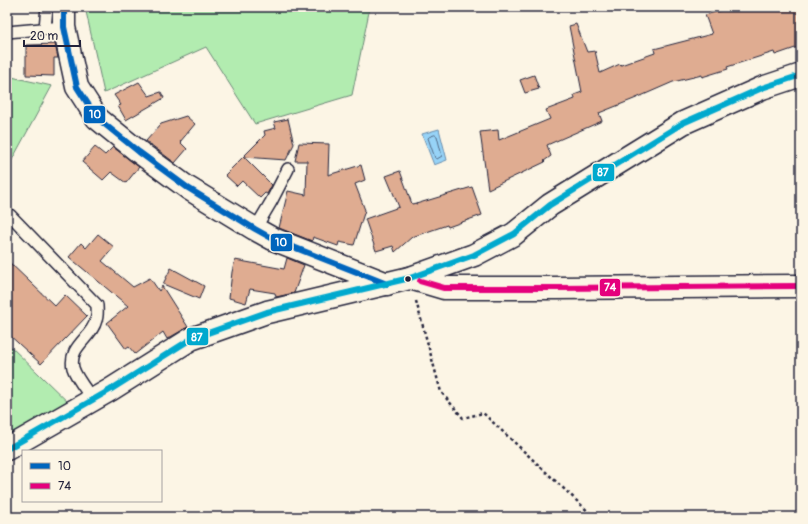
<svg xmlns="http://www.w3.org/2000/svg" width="808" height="524" viewBox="0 0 808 524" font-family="Pangolin,sans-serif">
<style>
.green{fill:#b2ecb0;stroke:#6a8776}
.water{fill:#97d3f7;stroke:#688cac}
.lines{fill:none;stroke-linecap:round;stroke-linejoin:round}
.shore{stroke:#516986;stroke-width:1}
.building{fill:#dfac91;stroke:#22223b}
.lane-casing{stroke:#22223b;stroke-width:14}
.street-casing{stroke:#22223b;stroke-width:25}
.secondary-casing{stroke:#22223b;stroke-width:25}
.path{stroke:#22223b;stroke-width:2.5;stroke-dasharray:3 3;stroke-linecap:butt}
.lane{stroke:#fcf5e5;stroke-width:11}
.street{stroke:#fcf5e5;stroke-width:22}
.secondary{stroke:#fcf5e5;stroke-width:22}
.bus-1-casing{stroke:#fcf5e5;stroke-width:9}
.bus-2-casing{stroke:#fcf5e5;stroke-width:9}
.bus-3-casing{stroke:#fcf5e5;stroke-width:9}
.bus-1{stroke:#0065bd;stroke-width:6}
.bus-2{stroke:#e5007d;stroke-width:6}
.bus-3{stroke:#00a9ce;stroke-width:6}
.bus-dot{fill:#22223b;stroke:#fcf5e5;stroke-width:1.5}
.line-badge{stroke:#fcf5e5;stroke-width:1.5}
.badge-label{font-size:11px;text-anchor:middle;font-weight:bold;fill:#fff}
</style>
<rect width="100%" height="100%" fill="#fcf5e5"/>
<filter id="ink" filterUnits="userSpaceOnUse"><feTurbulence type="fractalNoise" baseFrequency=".025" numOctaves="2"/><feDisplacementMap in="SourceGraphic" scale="8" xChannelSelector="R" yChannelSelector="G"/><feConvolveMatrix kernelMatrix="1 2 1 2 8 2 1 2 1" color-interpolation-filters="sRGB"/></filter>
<g filter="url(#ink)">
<g class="green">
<polygon points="85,7 370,7 352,95 255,124 206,47 104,93"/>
<polygon points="7,76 52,86 7,169"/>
<polygon points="7,343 76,410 7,449"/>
</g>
<polygon class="water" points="439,129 447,160 434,165 422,134"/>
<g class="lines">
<polygon class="shore" points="435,135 437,136 442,156 437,159 435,158 428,138 429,137"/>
</g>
<g class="building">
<polygon points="734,7 801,7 801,46 775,55 774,52 727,67 728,69 702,77 702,75 673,82 634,99 599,113 602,121 547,145 551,156 544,161 545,162 488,189 480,132 498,130 499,140 550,119 546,110 575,99 574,95 582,92 569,26 576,24 587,52 595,51 600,73 620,64 621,65 655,53 654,49 712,34 705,15"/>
<polygon points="55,44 58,58 54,58 54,76 26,75 26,45"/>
<polygon points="534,75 539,89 525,93 520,80"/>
<polygon points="139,82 149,96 161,92 164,98 126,120 118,106 121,105 114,95"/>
<polygon points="186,116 195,124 180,142 187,149 175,163 146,141 161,124"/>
<polygon points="288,119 294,144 286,160 244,157 272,185 267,194 265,193 260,198 242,181 237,186 225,175 265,135 264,131 276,128 274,122"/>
<polygon points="299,143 329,144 328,175 361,165 365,180 355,184 365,210 354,245 339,242 338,246 313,237 312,241 279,228 288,191 306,195 307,161 295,161"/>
<polygon points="95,147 105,155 113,147 139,167 126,183 111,172 103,180 82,162"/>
<polygon points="400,171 412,204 416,203 416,204 472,187 482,215 448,227 447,225 412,237 395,252 393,246 376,251 365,219 399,207 386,176"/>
<polygon points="98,234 114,247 102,261 133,287 150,278 159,291 162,286 188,327 167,339 163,332 135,354 129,347 126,349 107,323 128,306 69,257 81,243 86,248"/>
<polygon points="287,258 304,265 294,293 276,297 275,293 250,289 246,303 229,298 232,272 235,260 284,269"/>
<polygon points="7,260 55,306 65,295 87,316 41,364 7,333"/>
<polygon points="171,268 204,286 199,299 163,284"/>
</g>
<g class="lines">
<g class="lane-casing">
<g id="lane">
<polyline points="45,28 47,7"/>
<polyline points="7,32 64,27"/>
<path d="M 10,215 L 97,305 C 97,309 98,316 96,320 C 92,338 68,346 73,368 C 76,378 87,391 93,400"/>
<polyline points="255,229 271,202 288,169"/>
</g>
</g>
<g class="street-casing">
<g id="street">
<polyline points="64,7 64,27 77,87 97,118 139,152 188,188 255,229 273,239 387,284"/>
<polyline points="7,449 110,390 191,339 267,312 410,278 444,288 557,288 801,286"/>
</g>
</g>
<g class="secondary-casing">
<polyline id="secondary" points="410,278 474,255 514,234 550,205 683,123 762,88 801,75"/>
</g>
<polyline class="path" points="416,301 441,392 463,418 483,413 594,517"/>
<use href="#lane" class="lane"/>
<use href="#street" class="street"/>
<use href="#secondary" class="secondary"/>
<g class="bus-1-casing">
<polyline id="bus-1" points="64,7 64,27 77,87 97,118 139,152 188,188 255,229 273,239 387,284"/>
</g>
<g class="bus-2-casing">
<polyline id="bus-2" points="420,281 444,288 557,288 801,286"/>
</g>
<g class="bus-3-casing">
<polyline id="bus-3" points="7,449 110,390 191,339 267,312 410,278 474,255 514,234 550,205 683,123 762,88 801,75"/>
</g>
<use href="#bus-1" class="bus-1"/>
<use href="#bus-2" class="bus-2"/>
<use href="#bus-3" class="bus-3"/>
</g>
</g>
<circle class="bus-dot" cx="408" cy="279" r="3.5"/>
<g class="line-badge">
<rect x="83" y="105" width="23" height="19" rx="4" fill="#0065bd"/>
<rect x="592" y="163" width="23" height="19" rx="4" fill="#00a9ce"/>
<rect x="270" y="233" width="23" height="19" rx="4" fill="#0065bd"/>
<rect x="599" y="278" width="22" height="19" rx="4" fill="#e5007d"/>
<rect x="186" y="327" width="23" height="19" rx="4" fill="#00a9ce"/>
</g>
<g class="badge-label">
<text x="95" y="118">10</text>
<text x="603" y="176">87</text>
<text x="281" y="246">10</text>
<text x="610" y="291">74</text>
<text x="197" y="341">87</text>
</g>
<rect width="808" height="524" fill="none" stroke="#fcf5e5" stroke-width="24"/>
<rect x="12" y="12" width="784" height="500" fill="none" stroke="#22223b" stroke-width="1.5" filter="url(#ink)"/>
<rect x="22" y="450" width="140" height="52" fill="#fcf5e5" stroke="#a5a1a1"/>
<rect x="30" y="463" width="20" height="6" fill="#0065bd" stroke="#a5a1a1"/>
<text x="58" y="470" font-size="12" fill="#22223b">10</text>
<rect x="30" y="483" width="20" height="6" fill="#e5007d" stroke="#a5a1a1"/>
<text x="58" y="490" font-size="12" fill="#22223b">74</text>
<path d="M24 40v6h56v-6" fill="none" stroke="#22223b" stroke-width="2"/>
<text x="30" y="40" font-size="12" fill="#22223b" stroke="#fcf5e5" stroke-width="3" paint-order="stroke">20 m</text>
</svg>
